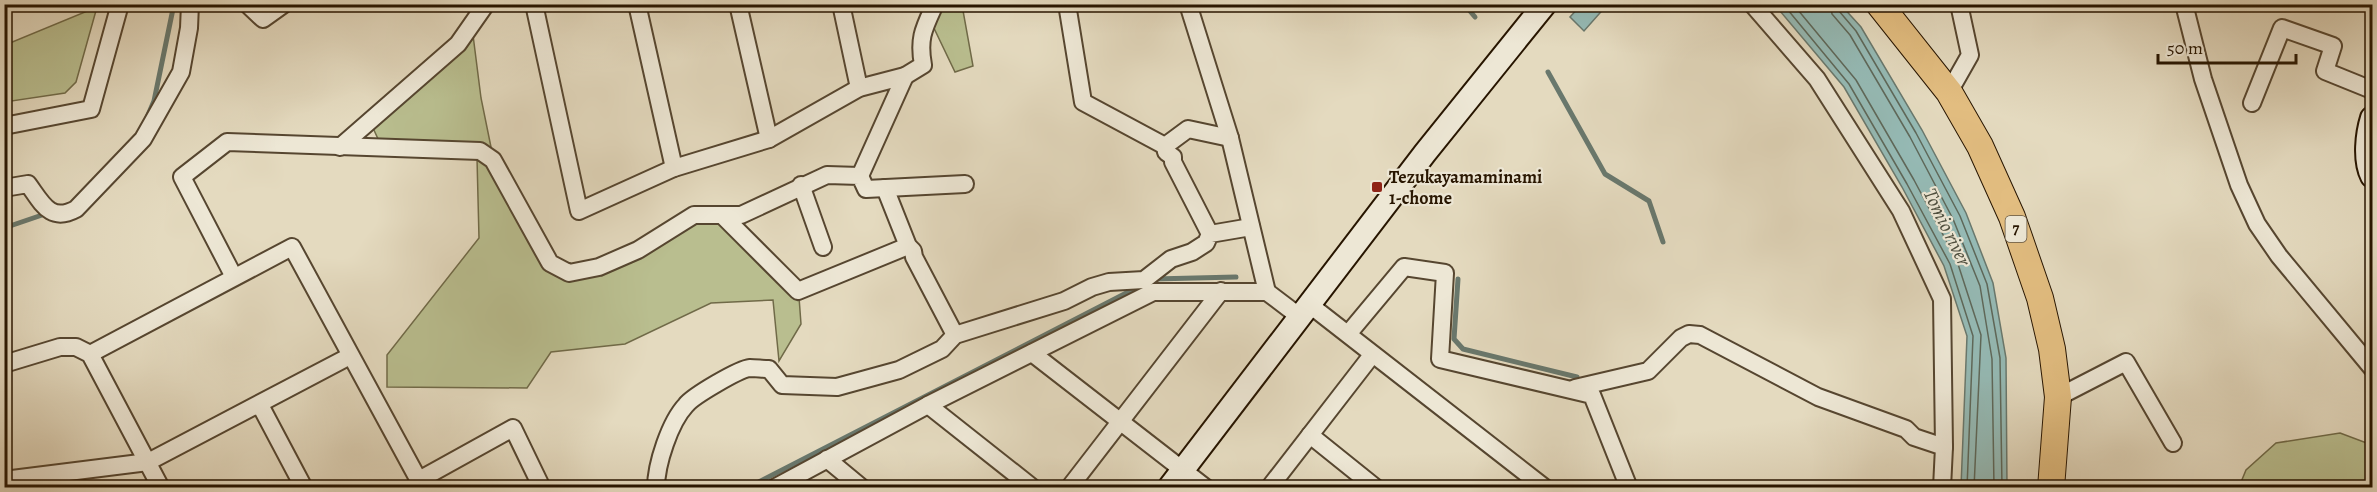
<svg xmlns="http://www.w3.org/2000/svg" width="2377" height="492" viewBox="0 0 2377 492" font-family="Alegreya,serif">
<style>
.green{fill:#b9be8f;stroke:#706a48;stroke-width:1.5}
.water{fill:#95bab5;stroke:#69786d;stroke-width:1.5}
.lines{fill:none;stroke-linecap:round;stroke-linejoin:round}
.shore{stroke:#5e685a;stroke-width:1.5}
.stream{stroke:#69786d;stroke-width:5}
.street-casing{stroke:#564630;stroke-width:20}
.secondary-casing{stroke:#271500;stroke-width:26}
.primary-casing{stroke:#271500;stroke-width:28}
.street{stroke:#ede7d5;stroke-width:16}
.secondary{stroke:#ede7d5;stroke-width:22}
.primary{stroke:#e2bd80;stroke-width:26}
.poi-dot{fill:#8f2418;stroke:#ede7d5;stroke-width:2}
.labels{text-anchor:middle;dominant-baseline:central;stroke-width:4.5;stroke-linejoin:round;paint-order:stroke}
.shield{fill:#ede7d5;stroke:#625440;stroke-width:1.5}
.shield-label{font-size:16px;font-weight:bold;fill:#271500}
.poi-label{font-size:18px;font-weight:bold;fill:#271500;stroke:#ede7d5;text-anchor:start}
.water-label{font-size:20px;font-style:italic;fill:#4e4f3f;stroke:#ede7d5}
</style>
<rect width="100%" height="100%" fill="#e4dabf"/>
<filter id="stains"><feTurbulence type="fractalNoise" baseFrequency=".00333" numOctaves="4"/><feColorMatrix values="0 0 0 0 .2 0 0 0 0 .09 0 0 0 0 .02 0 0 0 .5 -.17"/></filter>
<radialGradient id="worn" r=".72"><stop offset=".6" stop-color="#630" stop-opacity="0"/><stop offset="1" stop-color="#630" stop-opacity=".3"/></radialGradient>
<g class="green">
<polygon points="943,5 962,5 973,66 955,72 932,24"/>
<polygon points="97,7 76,82 65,93 5,102 5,45"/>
<polygon points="473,35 481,98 492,152 379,141 373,128 458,55"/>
<polygon points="477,158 488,164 559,275 695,222 716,221 725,226 799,297 801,324 779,361 773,300 711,303 625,344 551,352 527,388 387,387 387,355 479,238"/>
<polygon points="2340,433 2372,445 2372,487 2239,487 2246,470 2276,443"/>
</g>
<g class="water">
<polygon points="1581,5 1607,5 1584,31 1570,17"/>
<polygon points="1775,5 1841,5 1861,27 1922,130 1966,213 1993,283 2006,358 2007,487 1961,487 1967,336 1944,266 1902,187 1844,87"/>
</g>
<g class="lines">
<g class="shore">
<polyline points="1783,4 1849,84 1907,184 1950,264 1973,336 1967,488"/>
<polyline points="1793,4 1856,80 1914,180 1957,261 1981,335 1974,488"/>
<polyline points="1830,4 1832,14 1850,35 1910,137 1953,219 1980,286 1992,359 1994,488"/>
<polyline points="1837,4 1839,11 1856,31 1916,133 1960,216 1987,284 2000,358 2002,488"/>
</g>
<g class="stream">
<polyline points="1464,4 1475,17"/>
<polyline points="1548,72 1605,174 1649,201 1663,242"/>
<polyline points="145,122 154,101 174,4"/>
<polyline points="4,228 48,213"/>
<polyline points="1154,279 1236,277"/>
<polyline points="1458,279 1454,339 1463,349 1577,377"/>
<polyline points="747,488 1138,287"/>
</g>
<g class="street-casing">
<g id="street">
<polyline points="247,4 263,19 284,4"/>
<polyline points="534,4 579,211 674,168 769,139 859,88 905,76 860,176"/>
<polyline points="637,4 674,168"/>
<polyline points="738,4 769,139"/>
<polyline points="841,4 859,88"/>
<polyline points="1067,4 1083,102 1165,146 1188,129 1230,138"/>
<polyline points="1188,4 1230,138 1267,292"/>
<polyline points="1752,4 1817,79 1901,211 1942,299 1944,447"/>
<polyline points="2184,4 2203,79 2239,185 2257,224 2279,256 2372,368"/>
<path d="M 905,76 L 923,65 C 918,38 924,28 935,4"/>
<polyline points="1949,92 1970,55 1959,4"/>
<polyline points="2252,103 2282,28 2333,46 2325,71 2372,90"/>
<polyline points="4,126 91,109 120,4"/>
<polyline points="1165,146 1166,152 1173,157 1173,162 1210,234"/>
<polyline points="340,147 458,44 486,4"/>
<polyline points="801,185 823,247"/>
<path d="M 4,188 L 28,184 C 42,203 50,223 76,209 L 143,139 L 181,72 L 189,28 L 190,4"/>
<polyline points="885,188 908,246 913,251 914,257 955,335"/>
<polyline points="722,215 798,291 908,246"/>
<polyline points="234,277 182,177 227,142 480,151 493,160 550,263 569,273 599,267 638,250 694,215 741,215 827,175 860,176 866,189 965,184"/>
<polyline points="1310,305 1545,488"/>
<polyline points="1348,334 1404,267 1445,273 1440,359 1592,395 1629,488"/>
<polyline points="1032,353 1206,488"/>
<polyline points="90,354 292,247 423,488"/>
<polyline points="4,364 60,347 76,347 90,354 161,488"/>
<polyline points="1575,388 1648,371 1681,338 1689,334 1700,335 1818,397 1906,429 1914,437 1944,447 1942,488"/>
<polyline points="2058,397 2126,362 2173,443"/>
<polyline points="260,405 304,488"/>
<polyline points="928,405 1033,488"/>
<polyline points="1310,435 1376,488"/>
<polyline points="827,459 862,488"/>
<polyline points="4,480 148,462 350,356"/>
<polyline points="419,480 513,428 542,488"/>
<path d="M 656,488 C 656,464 670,422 686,405 C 693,396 739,369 750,368 C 756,368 763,369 769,369 L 782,385 L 837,387 L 899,370 L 942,349 L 955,335 L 1064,301 L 1092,287 L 1109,282 L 1144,280 L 1171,259 L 1192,252 L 1206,243 L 1210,234 L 1251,227"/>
<polyline points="774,488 928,405 1153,292 1267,292 1300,317"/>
<polyline points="1069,488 1221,291"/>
<polyline points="1269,488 1372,355"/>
</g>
</g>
<g class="secondary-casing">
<g id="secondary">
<path d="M 2372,118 C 2367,134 2364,160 2372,176"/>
<polyline points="1169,488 1425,153 1545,4"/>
</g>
</g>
<g class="primary-casing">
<polyline id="primary" points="1879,4 1949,92 1980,146 2012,217 2040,298 2052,349 2058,397 2051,488"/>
</g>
<use href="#street" class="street"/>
<use href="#secondary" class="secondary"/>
<use href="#primary" class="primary"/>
</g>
<rect class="poi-dot" x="1371" y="181" width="12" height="12" rx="3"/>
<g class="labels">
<rect class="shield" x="2005.5" y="216" width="21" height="26" rx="4.5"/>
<g class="shield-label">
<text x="2016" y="229">7</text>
</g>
<g class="poi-label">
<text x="1389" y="177">Tezukayamaminami<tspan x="1389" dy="21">1-chome</tspan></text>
</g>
<g class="water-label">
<text transform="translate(1947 227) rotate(64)">Tomio river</text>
</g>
</g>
<rect width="2377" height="492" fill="none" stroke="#e4dabf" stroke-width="24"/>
<rect x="6" y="6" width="2365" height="480" fill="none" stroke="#271500" stroke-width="3"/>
<rect x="12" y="12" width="2353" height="468" fill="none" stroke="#271500" stroke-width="1.5"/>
<path d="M2158 54v9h138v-9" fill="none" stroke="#271500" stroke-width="3"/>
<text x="2167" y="54" font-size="18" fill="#271500" stroke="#ede7d5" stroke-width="4.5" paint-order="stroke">50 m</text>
<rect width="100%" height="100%" filter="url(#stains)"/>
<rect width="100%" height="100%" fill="url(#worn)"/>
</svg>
